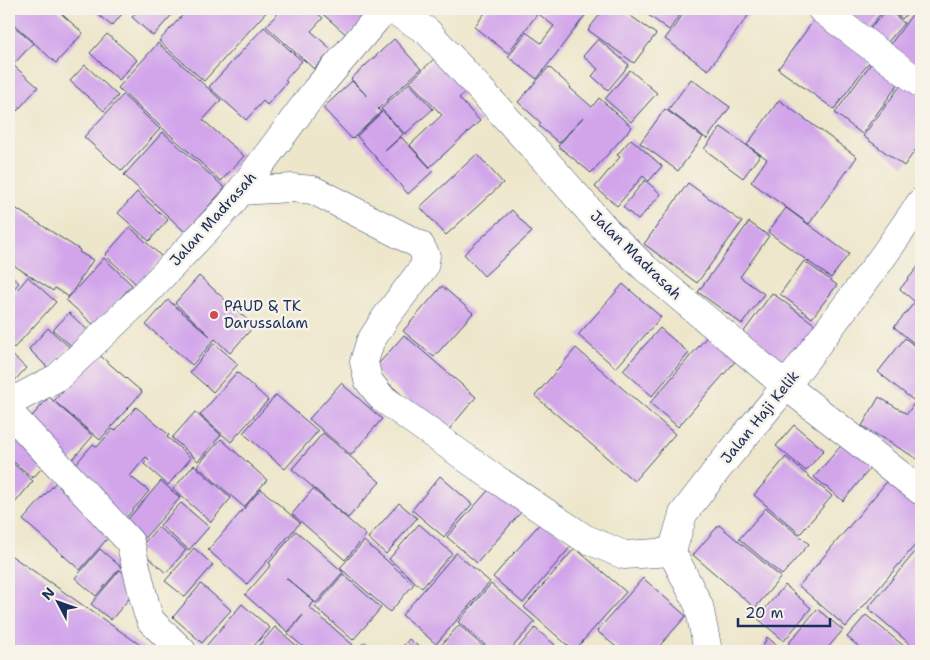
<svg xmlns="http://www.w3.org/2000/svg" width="930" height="660" viewBox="0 0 930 660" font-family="'Shantell Sans',sans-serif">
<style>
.building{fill:#d2a5eb}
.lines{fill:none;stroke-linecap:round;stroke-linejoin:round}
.minor-casing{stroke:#3a4a6e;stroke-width:29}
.minor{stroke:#fff;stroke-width:28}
.poi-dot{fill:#d1495b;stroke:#f7f3e8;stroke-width:2}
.labels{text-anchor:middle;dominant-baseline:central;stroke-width:5;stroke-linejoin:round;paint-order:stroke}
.street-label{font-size:15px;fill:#1b2f5e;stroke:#f7f3e8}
.poi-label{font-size:15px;fill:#1b2f5e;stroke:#f7f3e8;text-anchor:start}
</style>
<rect width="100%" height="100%" fill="#f7f3e8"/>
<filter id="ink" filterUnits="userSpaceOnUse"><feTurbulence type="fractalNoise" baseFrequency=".02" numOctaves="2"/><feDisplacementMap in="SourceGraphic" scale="10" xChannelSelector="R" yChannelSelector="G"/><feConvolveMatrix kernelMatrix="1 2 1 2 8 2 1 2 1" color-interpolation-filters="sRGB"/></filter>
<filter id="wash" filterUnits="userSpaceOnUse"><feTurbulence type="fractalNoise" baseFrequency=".0096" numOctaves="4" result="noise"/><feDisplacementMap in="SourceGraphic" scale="20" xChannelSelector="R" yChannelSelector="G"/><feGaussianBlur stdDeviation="1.12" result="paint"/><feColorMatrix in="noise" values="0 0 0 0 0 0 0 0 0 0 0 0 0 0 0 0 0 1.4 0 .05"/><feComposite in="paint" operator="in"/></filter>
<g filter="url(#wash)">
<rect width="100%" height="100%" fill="#ede6ca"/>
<g id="blocks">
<g class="building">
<polygon points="16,9 56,9 83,33 56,63 9,20 9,17"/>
<polygon points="91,9 126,9 112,26"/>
<polygon points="139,9 177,9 153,36 132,17"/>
<polygon points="188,9 269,9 204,81 159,41"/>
<polygon points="282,9 312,9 323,18 311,31 332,50 314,69 266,26"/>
<polygon points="317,9 373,9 348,36"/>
<polygon points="488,9 541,9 508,53 474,27"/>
<polygon points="545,9 590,9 537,79 508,57 526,32 541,43 554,26 540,15"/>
<polygon points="604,9 621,9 656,34 634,63 588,30"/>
<polygon points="640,9 684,9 669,30"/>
<polygon points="687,9 753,9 708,70 665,39"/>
<polygon points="856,9 885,9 868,29 851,15"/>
<polygon points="888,9 904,23 887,43 870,29"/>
<polygon points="890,9 911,9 902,19"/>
<polygon points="914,12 921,17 921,67 890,45"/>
<polygon points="814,20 870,61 834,109 778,69"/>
<polygon points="9,22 33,43 13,65 38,87 17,111 9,103"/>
<polygon points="264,27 302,61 285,80 287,82 267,105 263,101 246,120 209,87"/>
<polygon points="107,34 137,60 119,80 90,53"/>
<polygon points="394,39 421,69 378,109 381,112 352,139 323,108 352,81 368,97 351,79"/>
<polygon points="598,39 629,65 608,90 592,76 598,69 583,56"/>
<polygon points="158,43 221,100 203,120 244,156 221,181 118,88"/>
<polygon points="440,53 472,87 459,98 480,121 430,167 410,145 442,115 410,82"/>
<polygon points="872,62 899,83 862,134 835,113"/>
<polygon points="85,65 118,96 104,111 70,81"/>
<polygon points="549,67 571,87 570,88 592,107 599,98 632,127 591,173 558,146 584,116 559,143 539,126 541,123 518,102"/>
<polygon points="630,70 657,93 631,122 605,99"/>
<polygon points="691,79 730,107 707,139 668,110"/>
<polygon points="904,81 921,93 921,142 904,166 863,136"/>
<polygon points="409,83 433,109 405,134 381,109"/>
<polygon points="123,95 160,129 122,171 84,137"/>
<polygon points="779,100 857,157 809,224 751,182 767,159 747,145"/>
<polygon points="665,109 703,137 678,171 640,143"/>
<polygon points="383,111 403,134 385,151 401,137 433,171 408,194 357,136"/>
<polygon points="721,127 760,155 743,178 704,149"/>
<polygon points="163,132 225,188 185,232 124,175"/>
<polygon points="631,139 662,166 649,181 643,176 617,206 595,187 620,157 617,155"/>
<polygon points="477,154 503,183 446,235 420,207"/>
<polygon points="645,180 661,194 638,220 623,207"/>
<polygon points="688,183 742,222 697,283 644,244"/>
<polygon points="137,192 168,220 149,241 118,213"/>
<polygon points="9,204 80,250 79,252 93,260 69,297 55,288 53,291 9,262"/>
<polygon points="786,208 849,254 831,278 768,232"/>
<polygon points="512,210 532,232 484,276 464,254"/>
<polygon points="749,222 769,236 740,277 764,294 742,324 698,292"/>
<polygon points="130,227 162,257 137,285 105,255"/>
<polygon points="104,258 132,285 95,326 66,300"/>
<polygon points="804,261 837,285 812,318 780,294"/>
<polygon points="921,263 921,349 894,327 915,302 900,289"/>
<polygon points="9,274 19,283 9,295"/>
<polygon points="199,276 254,326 230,353 215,339 192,365 146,325 168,300 210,336 175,303"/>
<polygon points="28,277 56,302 14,348 9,343 9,299"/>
<polygon points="623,284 661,317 616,368 578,335"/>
<polygon points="442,286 473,313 434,357 403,331"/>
<polygon points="772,293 821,329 790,373 740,337"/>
<polygon points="69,313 92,334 77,351 53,330"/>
<polygon points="48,328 69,347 49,369 29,349"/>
<polygon points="660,328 689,353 652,396 623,370"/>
<polygon points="711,332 739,357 678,427 650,403"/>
<polygon points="404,335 476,397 446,433 373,370"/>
<polygon points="905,338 921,351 921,389 913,400 878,372"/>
<polygon points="214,343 238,364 213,392 190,372"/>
<polygon points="576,348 675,434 634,481 535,396"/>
<polygon points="9,352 26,368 9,387"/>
<polygon points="96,352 142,392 100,440 54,401"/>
<polygon points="237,372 268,400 231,442 200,415"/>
<polygon points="341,383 382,419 351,455 309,419"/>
<polygon points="276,395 318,431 285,469 243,433"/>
<polygon points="49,397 93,436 70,462 26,423"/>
<polygon points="879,397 907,414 916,400 921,403 921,461 862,426"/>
<polygon points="136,407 169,435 167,437 191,458 168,485 144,464 149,459 146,457 130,476 149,491 125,519 70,471 93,444 97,447 113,429 115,431"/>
<polygon points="195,412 221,435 198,461 172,438"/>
<polygon points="9,424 50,459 33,478 9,458"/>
<polygon points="794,425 824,450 806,471 776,446"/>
<polygon points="323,433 380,482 348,518 292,469"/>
<polygon points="221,439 267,480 244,507 197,466"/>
<polygon points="846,440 874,464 843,501 814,477"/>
<polygon points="786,457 832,496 800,534 754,495"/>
<polygon points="9,460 33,481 9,510"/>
<polygon points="194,465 231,498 211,522 173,489"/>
<polygon points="440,476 472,504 444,537 412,510"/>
<polygon points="890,478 921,505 921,538 846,627 799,586"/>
<polygon points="57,481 114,531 80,570 23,520"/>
<polygon points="161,481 180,498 140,543 121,527"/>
<polygon points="493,485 522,511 477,563 447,537"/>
<polygon points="261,489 300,523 247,584 208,550"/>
<polygon points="313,489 366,535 345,560 292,514"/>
<polygon points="181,503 209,527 189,550 160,525"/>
<polygon points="399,503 417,518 386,554 368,538"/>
<polygon points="766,508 809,544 782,575 739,539"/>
<polygon points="543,520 572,545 523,603 493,577"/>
<polygon points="419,524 452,553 422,588 389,559"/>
<polygon points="719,525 781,577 755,608 693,555"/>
<polygon points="158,527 186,550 166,573 139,549"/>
<polygon points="296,531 343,572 316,603 286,578 314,602 309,607 353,645 348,651 308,651 288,634 303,615 288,632 245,595 271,565 269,563"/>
<polygon points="364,541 414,584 390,612 340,568"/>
<polygon points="921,545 921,651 918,651 868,608"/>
<polygon points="194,548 213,565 185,597 165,581"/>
<polygon points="575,548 626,592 574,651 524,607"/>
<polygon points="100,549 121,567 96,596 75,578"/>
<polygon points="456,553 490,582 436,644 402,615"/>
<polygon points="9,554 149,651 9,651"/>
<polygon points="120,570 139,587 111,620 91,604"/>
<polygon points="343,574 381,608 353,640 315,607"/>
<polygon points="643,578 686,616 655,651 621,651 597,631"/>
<polygon points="201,584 231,610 202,643 173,617"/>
<polygon points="491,584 535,622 509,651 492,651 458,622"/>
<polygon points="785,585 811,608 784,641 757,618"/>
<polygon points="242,604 270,628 249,651 210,651 205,647"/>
<polygon points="817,609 843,630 825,651 796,651 788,644"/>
<polygon points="866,615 910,651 864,651 847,637"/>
<polygon points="459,625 485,648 482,651 436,651"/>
<polygon points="275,627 297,646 292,651 258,651 256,649"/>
<polygon points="535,628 555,645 550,651 515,651"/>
<polygon points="767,637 784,651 761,651"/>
<polygon points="409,639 424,651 399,651"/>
<polygon points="364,642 374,651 356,651"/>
</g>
</g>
</g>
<g filter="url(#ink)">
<use href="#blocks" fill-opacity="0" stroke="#3a4a6e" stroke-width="1"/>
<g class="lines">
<g class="minor-casing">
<g id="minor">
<polyline points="391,9 427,31 553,169 607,231 645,268 786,386 921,491"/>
<polyline points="821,9 921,84"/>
<polyline points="241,191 292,188 313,190 420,245 426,256 424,267 386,317 370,342 364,362 368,380 382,398 487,473 584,538 624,555 672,552"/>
<polyline points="9,403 58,377 141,298 230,205 316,90 378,17 391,9"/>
<polyline points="9,412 130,542 147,611 151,621 182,651"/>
<polyline points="708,651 699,606 672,552 683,514 720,466 786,386 879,262 921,202"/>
</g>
</g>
<use href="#minor" class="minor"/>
</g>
</g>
<circle class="poi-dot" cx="214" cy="315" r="5"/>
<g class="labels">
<g class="street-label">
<text transform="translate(213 219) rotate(-48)">Jalan Madrasah</text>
<text transform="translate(636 255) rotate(44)">Jalan Madrasah</text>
<text transform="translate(760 417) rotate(-51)">Jalan Haji Kelik</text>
</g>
<g class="poi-label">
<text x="224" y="306">PAUD &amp; TK<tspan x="224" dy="17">Darussalam</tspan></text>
</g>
</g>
<rect width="930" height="660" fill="none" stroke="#f7f3e8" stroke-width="30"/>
<g transform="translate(58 602) rotate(311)" stroke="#f7f3e8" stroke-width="4" paint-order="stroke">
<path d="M0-4L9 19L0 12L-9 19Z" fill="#1b2f5e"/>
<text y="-8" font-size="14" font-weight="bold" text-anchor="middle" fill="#1b2f5e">N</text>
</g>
<path d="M738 618v8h92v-8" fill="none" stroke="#1b2f5e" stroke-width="2.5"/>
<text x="745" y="618" font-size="15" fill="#1b2f5e" stroke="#f7f3e8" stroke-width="4" paint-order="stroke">20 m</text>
</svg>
